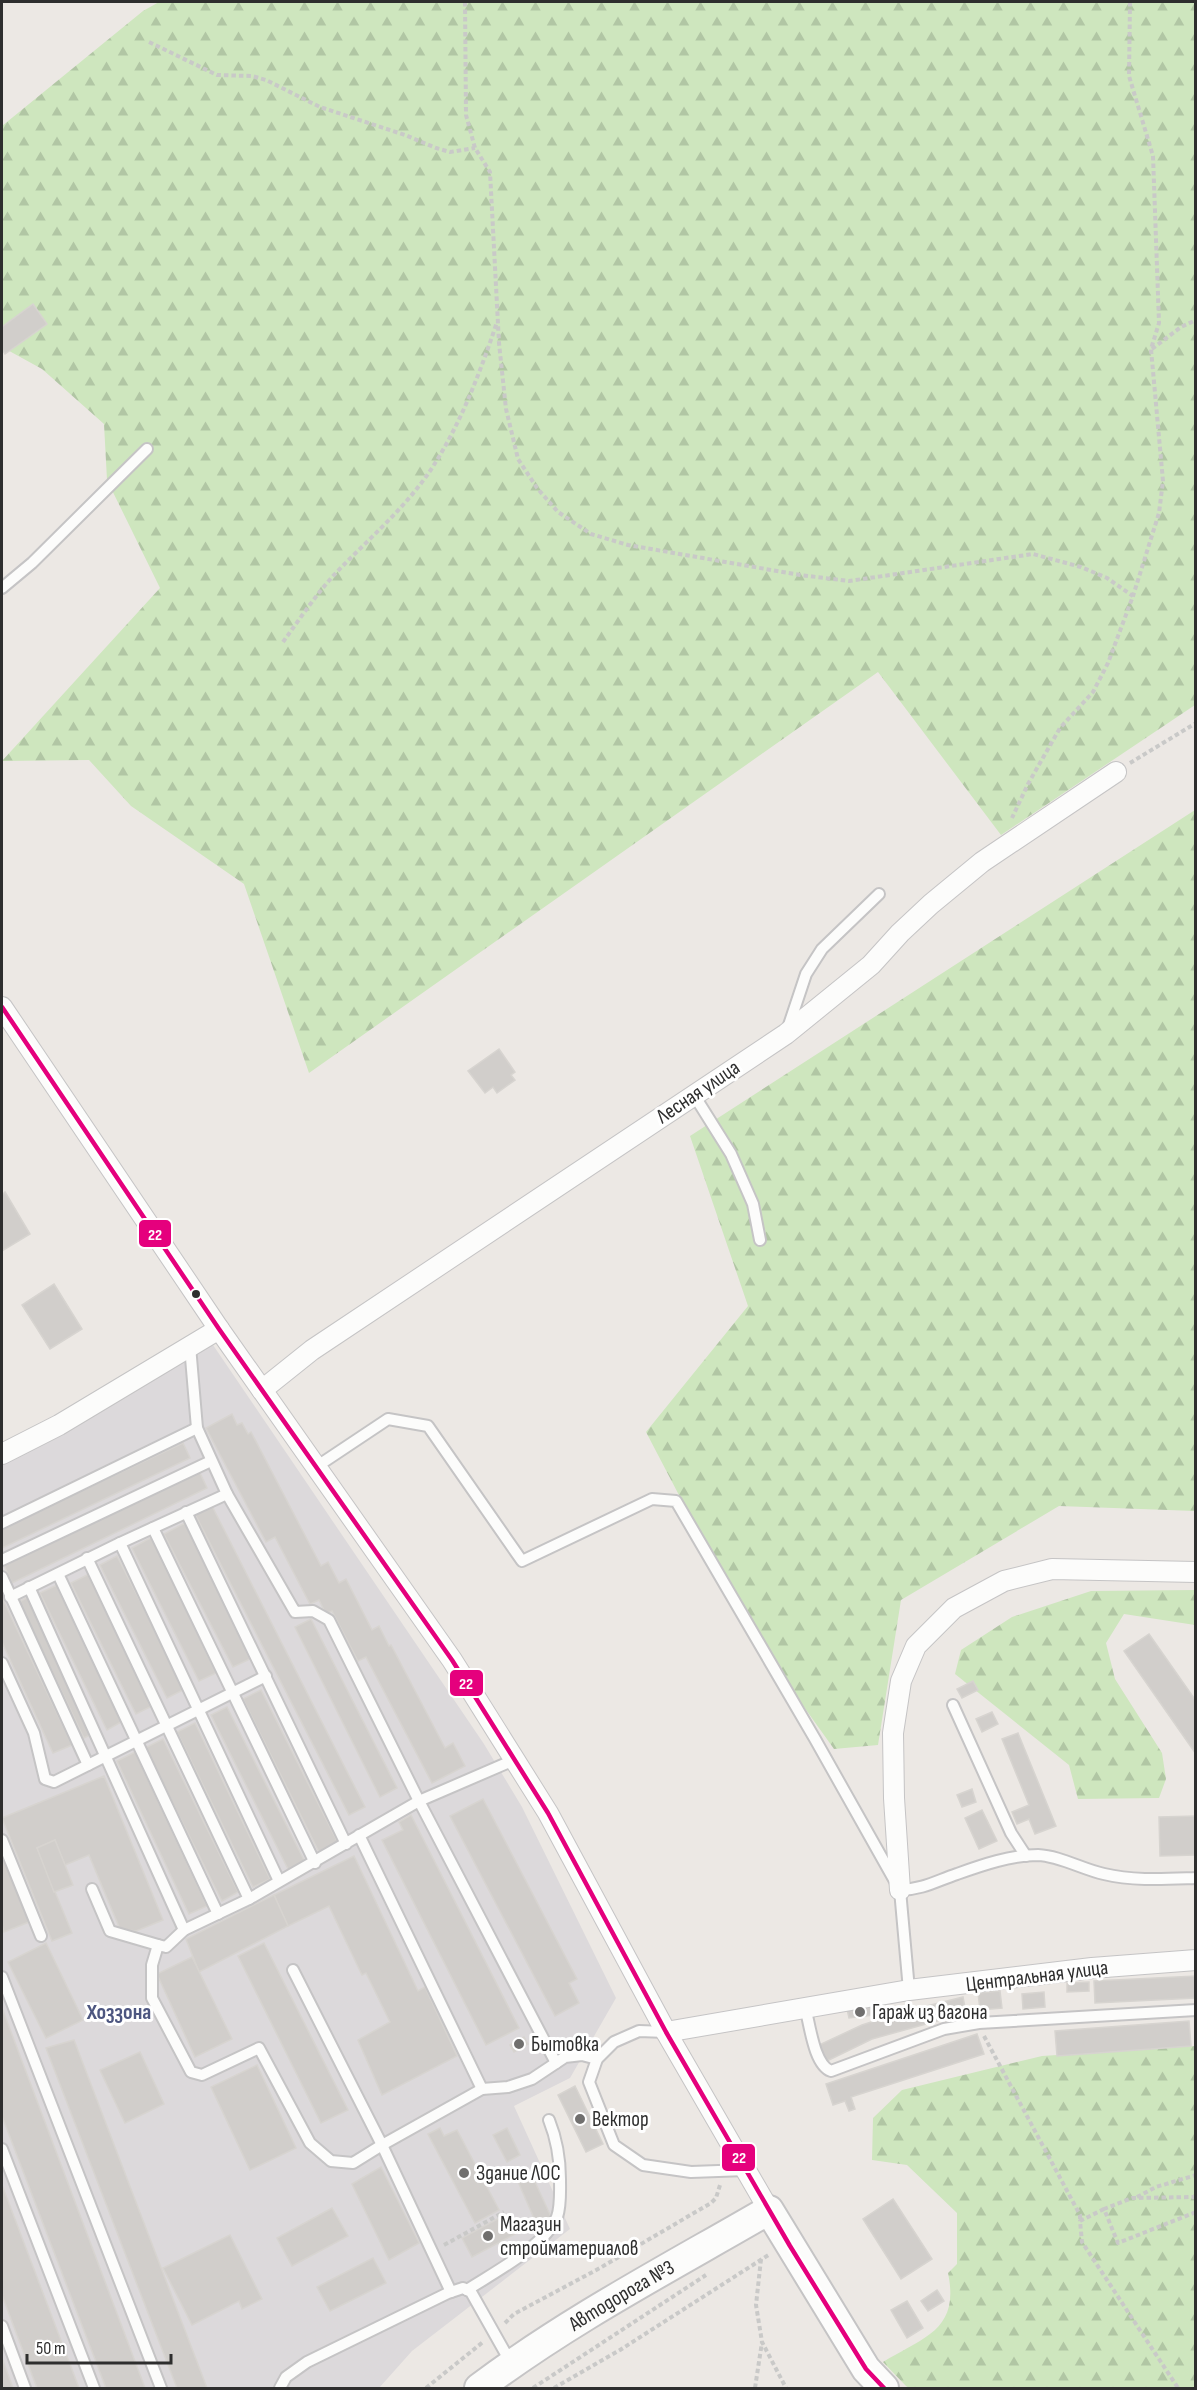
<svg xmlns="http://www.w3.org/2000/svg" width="1197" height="2390" viewBox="0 0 1197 2390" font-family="'Sofia Sans Condensed',sans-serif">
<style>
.industrial{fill:#dcd9db}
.forest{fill:url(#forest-firs)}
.building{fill:#d1cecb;stroke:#d7d4d0;stroke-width:1.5}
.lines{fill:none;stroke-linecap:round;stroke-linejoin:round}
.lane-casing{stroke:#c5c4c5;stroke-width:14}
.street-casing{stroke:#c5c4c5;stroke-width:22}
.secondary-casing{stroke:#c5c4c5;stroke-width:32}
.path{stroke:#c9c9c8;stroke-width:4;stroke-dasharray:4.5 3;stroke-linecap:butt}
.lane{stroke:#fcfcfb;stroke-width:10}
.street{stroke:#fcfcfb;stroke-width:20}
.secondary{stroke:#fcfcfb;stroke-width:28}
.bus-1-casing{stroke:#fff;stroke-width:9}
.bus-1{stroke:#e5007d;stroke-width:4.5}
.bus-dot{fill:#2e2e2e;stroke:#fff;stroke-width:2}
.poi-dot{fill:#706f6e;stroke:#fff;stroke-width:2}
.labels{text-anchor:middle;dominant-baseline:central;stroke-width:6;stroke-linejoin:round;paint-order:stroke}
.street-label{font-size:21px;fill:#2e2e2e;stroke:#fff}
.poi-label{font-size:21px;fill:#2e2e2e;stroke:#fff;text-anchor:start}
.neighbourhood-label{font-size:22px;font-weight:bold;fill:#4d5680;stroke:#fff}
.line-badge{stroke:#fff;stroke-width:2}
.badge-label{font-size:16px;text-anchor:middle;font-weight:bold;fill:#fff}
</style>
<defs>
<pattern id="forest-firs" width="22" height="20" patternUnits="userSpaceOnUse" patternTransform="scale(1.5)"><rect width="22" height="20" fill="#cee6be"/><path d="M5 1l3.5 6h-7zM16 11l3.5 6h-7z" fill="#b1c6a4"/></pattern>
</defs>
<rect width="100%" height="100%" fill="#ece8e4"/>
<polygon class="industrial" points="213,1345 484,1744 522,1807 616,1998 570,2078 514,2106 570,2229 412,2351 379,2388 2,2388 2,1463"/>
<g class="forest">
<polygon points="159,2 1195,2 1195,705 1001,835 878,672 309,1073 244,884 131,806 89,760 2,761 160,588 107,480 104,424 42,369 2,347 2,126 143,11"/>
<polygon points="1195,810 1195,1511 1059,1506 901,1600 878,1745 834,1749 751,1633 646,1432 748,1306 690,1136"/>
<polygon points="1195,1590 1195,1625 1124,1614 1106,1643 1115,1679 1162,1753 1166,1779 1159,1798 1078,1799 1069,1765 955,1674 961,1650 1012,1617 1091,1591"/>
<path d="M 1195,2046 L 1195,2388 L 909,2388 L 906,2386 L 883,2362 C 924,2337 960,2330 948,2273 L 957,2264 L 957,2213 L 907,2165 L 872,2160 L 873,2118 L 902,2090 L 1042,2056 Z"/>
</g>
<g class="building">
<polygon points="33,304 47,324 5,354 2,349 2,327"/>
<polygon points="499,1049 515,1072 511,1075 515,1080 497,1093 493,1087 485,1093 468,1071"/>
<polygon points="5,1192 30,1234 2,1251 2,1195"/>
<polygon points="54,1284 82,1329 50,1349 22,1305"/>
<polygon points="232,1414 237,1425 242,1423 248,1434 251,1432 321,1566 328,1562 339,1583 346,1579 372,1630 379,1626 389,1646 391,1645 445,1748 453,1743 465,1766 432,1783 366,1657 358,1661 332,1611 326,1614 319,1600 310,1604 275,1537 266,1542 206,1428"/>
<polygon points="183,1443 190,1458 2,1548 2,1528"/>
<polygon points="199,1471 207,1488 12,1583 3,1563"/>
<polygon points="212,1506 365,1807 349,1815 195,1514"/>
<polygon points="185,1523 250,1659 233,1667 164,1534"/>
<polygon points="152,1537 216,1673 199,1681 132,1548"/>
<polygon points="117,1556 185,1689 167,1698 100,1565"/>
<polygon points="89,1574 154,1705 136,1714 71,1583"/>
<polygon points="57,1585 123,1721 107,1730 40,1593"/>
<polygon points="28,1597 94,1733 84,1738 19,1602"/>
<polygon points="2,1598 72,1745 53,1753 2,1642"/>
<polygon points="311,1619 397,1788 380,1797 295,1627"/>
<polygon points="1149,1634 1196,1701 1196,1754 1124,1651"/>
<polygon points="973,1681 978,1690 962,1698 957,1689"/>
<polygon points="261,1690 338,1843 319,1852 243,1699"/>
<polygon points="227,1707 305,1862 289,1871 211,1715"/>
<polygon points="992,1712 998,1724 982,1732 976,1719"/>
<polygon points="195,1723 270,1879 253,1887 177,1732"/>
<polygon points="1018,1733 1056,1826 1035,1834 1029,1819 1017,1824 1012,1812 1029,1805 1002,1739"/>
<polygon points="163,1739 238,1892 222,1901 145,1748"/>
<polygon points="135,1752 207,1906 189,1914 117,1761"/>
<polygon points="104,1776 163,1920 136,1931 120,1929 89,1855 65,1865 55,1840 37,1848 72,1933 52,1941 2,1818"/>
<polygon points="972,1789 976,1802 962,1807 957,1795"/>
<polygon points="483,1799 577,1979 569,1983 579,2003 555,2016 450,1816"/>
<polygon points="982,1810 997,1841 979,1849 965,1818"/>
<polygon points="411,1815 519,2028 486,2045 382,1840 403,1830 399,1822"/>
<polygon points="1196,1816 1196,1855 1160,1856 1159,1817"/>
<polygon points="55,1840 73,1885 54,1892 37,1848"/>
<polygon points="2,1852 29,1922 4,1932 2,1925"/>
<polygon points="354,1856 418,1991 425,1987 457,2056 382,2095 358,2040 390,2022 366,1973 362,1975 329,1906 288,1926 274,1895"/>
<polygon points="274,1895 288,1926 199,1972 186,1939"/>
<polygon points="46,1943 83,2020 46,2038 8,1962"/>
<polygon points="264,1943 348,2110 321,2123 238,1956"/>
<polygon points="192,1957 232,2039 195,2057 157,1974"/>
<polygon points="1196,1976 1196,1998 1095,2003 1094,1981"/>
<polygon points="1089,1982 1089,1991 1067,1992 1067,1983"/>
<polygon points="1000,1991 1002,2008 980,2010 978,1993"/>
<polygon points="1044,1992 1045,2007 1023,2009 1022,1994"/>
<polygon points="963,1997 966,2013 872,2039 827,2061 819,2045 862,2025 899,2013"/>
<polygon points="871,2006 873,2015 849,2018 847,2009"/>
<polygon points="2,2008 145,2388 106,2388 2,2116"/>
<polygon points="1189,2021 1191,2046 1057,2056 1055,2031"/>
<polygon points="977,2034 984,2054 851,2097 855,2109 849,2111 845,2101 833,2105 826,2084"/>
<polygon points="524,2037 528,2044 514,2052 510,2045"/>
<polygon points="74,2040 207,2388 177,2388 46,2048"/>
<polygon points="140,2052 164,2104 125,2123 100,2070"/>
<polygon points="257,2065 296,2148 250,2170 211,2087"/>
<polygon points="575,2086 603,2144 586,2152 558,2095"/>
<polygon points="440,2128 444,2136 457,2130 499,2210 475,2223 428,2134"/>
<polygon points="507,2128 520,2155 507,2162 493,2135"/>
<polygon points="381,2167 419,2243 389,2260 352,2184"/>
<polygon points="530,2171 552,2219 537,2225 516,2177"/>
<polygon points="2,2185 79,2388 37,2388 2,2295"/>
<polygon points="893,2199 932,2259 901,2279 863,2219"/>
<polygon points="332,2208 348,2236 292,2266 277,2238"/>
<polygon points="505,2215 515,2234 472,2257 462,2238"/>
<polygon points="230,2235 262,2299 242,2309 239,2301 192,2325 163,2268"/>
<polygon points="373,2258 386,2283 330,2311 317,2287"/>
<polygon points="937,2290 944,2301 928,2311 921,2301"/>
<polygon points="907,2301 923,2328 907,2338 891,2310"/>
<polygon points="2,2358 13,2388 2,2388"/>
</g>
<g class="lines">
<g class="lane-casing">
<g id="lane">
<polyline points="2,588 32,563 147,449"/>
<polyline points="787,1031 806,974 822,949 879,894"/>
<polyline points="694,1095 731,1154 753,1204 760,1240"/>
<polyline points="190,1346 197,1428 227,1494 295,1612 313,1611 329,1620 419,1801 556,2063"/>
<polyline points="316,1467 388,1419 428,1426 522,1561 652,1499 676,1501 815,1739 900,1890 909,1990"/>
<polyline points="186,1512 346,1844"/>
<polyline points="2,1523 197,1428"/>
<polyline points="153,1528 315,1863"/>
<polyline points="120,1543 279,1881"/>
<polyline points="87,1558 249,1899"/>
<polyline points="2,1560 211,1461"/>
<polyline points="58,1574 218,1914"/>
<polyline points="2,1577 88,1765"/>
<polyline points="29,1587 184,1930"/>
<polyline points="10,1597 120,1543 227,1494"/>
<polyline points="2,1663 34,1733 45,1779 54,1782 266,1676"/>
<polyline points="953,1705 1011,1833 1026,1856"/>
<polyline points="359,1835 482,2089"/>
<polyline points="2,1840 41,1936"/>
<polyline points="92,1889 110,1931 158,1945"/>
<path d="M 900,1890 C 924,1889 936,1881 957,1874 C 982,1865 1011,1855 1038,1855 C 1060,1856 1082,1869 1104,1874 C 1133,1881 1165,1879 1196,1878"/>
<polyline points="293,1970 382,2145 482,2089 508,2087 532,2079 565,2057 582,2055 597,2059"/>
<polyline points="2,1977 161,2388"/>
<path d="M 805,2007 C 810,2025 814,2065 831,2071 L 944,2029 L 979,2023 L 1196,2010"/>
<polyline points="666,2032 639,2031 614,2042 597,2059 589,2082 614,2145 643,2165 691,2172 746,2170"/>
<polyline points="2,2149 94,2388"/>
<path d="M 467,2290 C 493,2273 545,2246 557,2217 C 561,2206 560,2191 560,2179 C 560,2158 557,2140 549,2120"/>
<polyline points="451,2292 382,2145 353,2163 331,2161 310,2143 259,2048 202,2075 191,2072 152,1998 152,1965 158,1945 166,1947 184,1930 249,1899 419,1801 514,1760"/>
<polyline points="2,2326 25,2388"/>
<polyline points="280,2388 286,2377 307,2362 448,2293 463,2288 471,2292 511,2363"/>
</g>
</g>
<g class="street-casing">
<g id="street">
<polyline points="2,1007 219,1329 452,1660 548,1813 666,2032 769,2210"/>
<polyline points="262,1390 312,1350 786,1034 871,965 900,933 931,904 982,862 1116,772"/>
<polyline points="2,1454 59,1425 219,1329"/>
<polyline points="900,1890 894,1798 893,1733 901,1681 916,1646 954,1608 1004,1581 1052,1569 1196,1572"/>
<polyline points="666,2032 909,1990 1092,1968 1196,1960"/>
</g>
</g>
<g class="secondary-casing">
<g id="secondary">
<path id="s1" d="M 479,2388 C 569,2320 671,2267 769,2210 L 866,2369 L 884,2388"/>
</g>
</g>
<g class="path">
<polyline points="465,2 466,115 475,148 490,172 499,343 506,409 518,459 537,488 558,512 591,534 628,545 800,575 849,581 1033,554 1081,567 1107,578 1133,596 1108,663 1093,692 1060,728 1028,784 1012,818"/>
<polyline points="1130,2 1129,76 1153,156 1159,323 1151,349 1163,481 1159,513 1133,596"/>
<polyline points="149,42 217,75 252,76 266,80 320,107 405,135 436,148 450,152 475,148"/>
<polyline points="1152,349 1181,327 1196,320"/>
<path d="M 283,642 C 299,620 315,596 333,576 C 366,541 405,509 432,468 C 461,423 480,373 497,322"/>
<polyline points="1130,763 1196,723"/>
<polyline points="984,2036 1080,2215 1080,2221"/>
<polyline points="1137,2197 1156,2187 1196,2175"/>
<polyline points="1196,2197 1132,2198 1104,2209 1118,2243 1196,2212"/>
<polyline points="1104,2209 1080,2221 1082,2242 1178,2388"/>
<polyline points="444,2245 504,2212"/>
<polyline points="761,2259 756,2305 762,2342 786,2388"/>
<polyline points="505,2323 514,2314 600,2268 711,2203 716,2198 720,2185"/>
<polyline points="426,2388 483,2342"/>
<polyline points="533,2388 706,2275"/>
<polyline points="554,2388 620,2350 770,2254"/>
<polyline points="755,2388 762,2342"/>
</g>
<use href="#lane" class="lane"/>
<use href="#street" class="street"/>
<use href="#secondary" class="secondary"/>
<g class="bus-1-casing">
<polyline id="bus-1" points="2,1007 219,1329 452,1660 548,1813 666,2032 790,2246 866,2369 884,2388"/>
</g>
<use href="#bus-1" class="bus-1"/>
</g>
<circle class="bus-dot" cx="196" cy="1294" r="5"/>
<g class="poi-dot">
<circle cx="860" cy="2012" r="6"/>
<circle cx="519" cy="2044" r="6"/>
<circle cx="580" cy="2119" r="6"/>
<circle cx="464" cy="2173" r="6"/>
<circle cx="488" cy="2236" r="6"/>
</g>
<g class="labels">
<g class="street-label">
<text transform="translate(698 1092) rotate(-34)">Лесная улица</text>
<text transform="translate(1037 1976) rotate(-7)">Центральная улица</text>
<text stroke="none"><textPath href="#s1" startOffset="170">Автодорога №3</textPath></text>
</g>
<g class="poi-label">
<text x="872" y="2012">Гараж из вагона</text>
<text x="531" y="2044">Бытовка</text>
<text x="592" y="2119">Вектор</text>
<text x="476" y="2173">Здание ЛОС</text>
<text x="500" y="2224">Магазин<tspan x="500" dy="24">стройматериалов</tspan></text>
</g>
<g class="neighbourhood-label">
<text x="119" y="2012">Хоззона</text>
</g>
</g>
<g class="line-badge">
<rect x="138" y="1219" width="34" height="29" rx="6" fill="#e5007d"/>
<rect x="449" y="1669" width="35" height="28" rx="6" fill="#e5007d"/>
<rect x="721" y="2143" width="35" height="29" rx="6" fill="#e5007d"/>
</g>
<g class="badge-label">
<text x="155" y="1240">22</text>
<text x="466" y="1689">22</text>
<text x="739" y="2163">22</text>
</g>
<rect width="1197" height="2390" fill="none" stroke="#2e2e2e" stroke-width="6"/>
<path d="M27 2354v9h144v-9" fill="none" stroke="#2e2e2e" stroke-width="3"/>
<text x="36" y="2354" font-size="18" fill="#2e2e2e" stroke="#ffffff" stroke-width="4.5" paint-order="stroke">50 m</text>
</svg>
